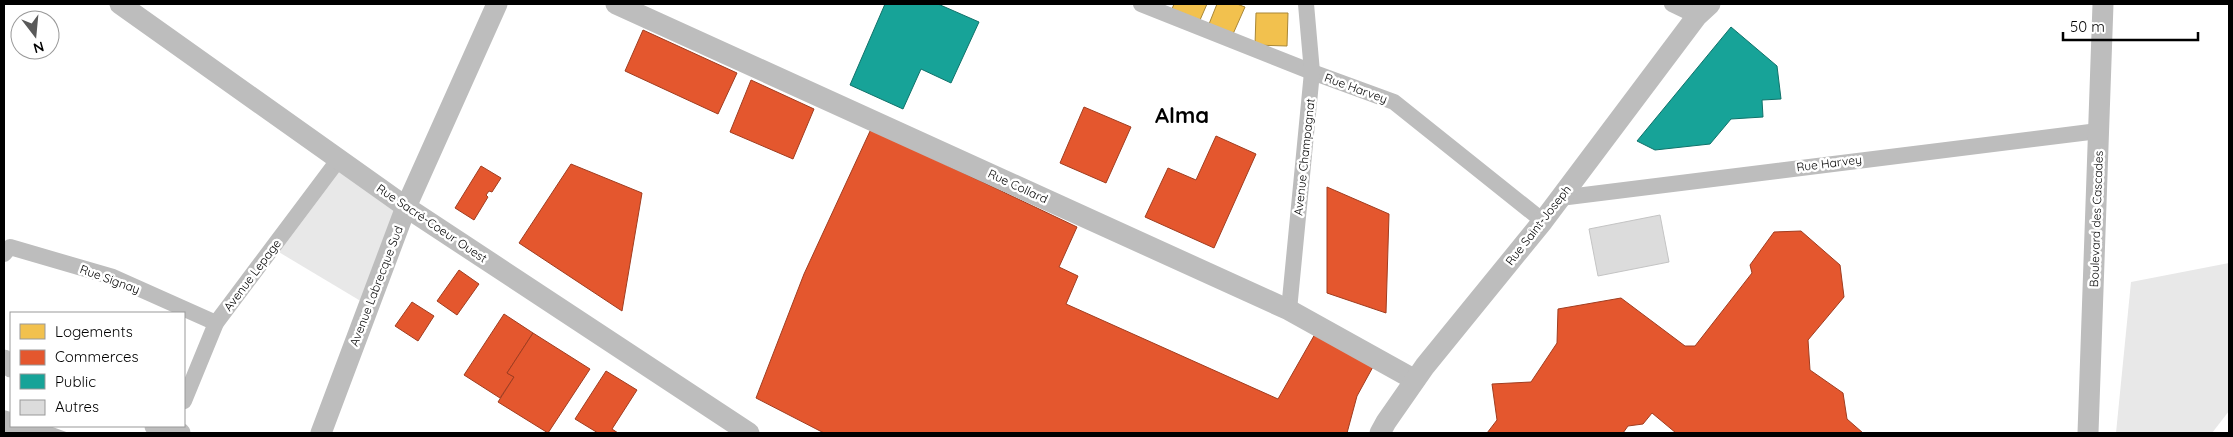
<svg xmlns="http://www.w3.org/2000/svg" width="2233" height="437" viewBox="0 0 2233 437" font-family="Quicksand,sans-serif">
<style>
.green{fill:#e8e8e8}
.water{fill:#bababa}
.homes{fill:#f2c14e;stroke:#a98737}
.shops{fill:#e4572e;stroke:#a03d20}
.public{fill:#17a398;stroke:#10726a}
.building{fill:#dcdcdc;stroke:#c4c4c4}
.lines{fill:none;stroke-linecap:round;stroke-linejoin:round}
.minor{stroke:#bdbdbd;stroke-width:16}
.tertiary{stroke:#bdbdbd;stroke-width:21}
.labels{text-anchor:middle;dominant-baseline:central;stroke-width:5;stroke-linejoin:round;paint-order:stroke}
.street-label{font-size:12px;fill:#000;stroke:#fff}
.town-label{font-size:22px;font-weight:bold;fill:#000;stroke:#fff}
</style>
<rect width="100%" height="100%" fill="#fff"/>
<g class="green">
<polygon points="339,159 406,207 369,306 272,248"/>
<polygon points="2229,263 2229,411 2212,433 2116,433 2131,282"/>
</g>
<polygon class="water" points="4,410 11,412 11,426 50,426 69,433 4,433"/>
<g class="homes">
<polygon points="1174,4 1207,4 1200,20 1172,9"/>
<polygon points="1217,4 1237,4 1245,7 1233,34 1209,24"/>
<polygon points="1256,13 1288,13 1287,46 1255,45"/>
</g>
<g class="shops">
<polygon points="643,30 737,73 718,114 625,71"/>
<polygon points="751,80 814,109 793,159 730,132"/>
<polygon points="1084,107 1131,127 1106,183 1060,163"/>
<polygon points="871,129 1077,227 1059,267 1078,276 1066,304 1278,399 1315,334 1374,365 1357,396 1347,433 824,433 756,398 804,274"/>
<polygon points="1216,136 1256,154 1214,248 1145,217 1168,168 1196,180"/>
<polygon points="571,164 642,193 622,311 519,243"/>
<polygon points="481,166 501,178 492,192 489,191 486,195 488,197 474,220 455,208"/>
<polygon points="1327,187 1389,214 1386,313 1327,293"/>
<polygon points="1801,231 1840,265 1844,297 1808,340 1810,370 1843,393 1847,419 1863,433 1676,433 1652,413 1643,424 1628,426 1623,433 1487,433 1497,420 1492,384 1531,382 1557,343 1558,309 1621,298 1685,346 1695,346 1752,273 1750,265 1774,232"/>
<polygon points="459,270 479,284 457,315 437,301"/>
<polygon points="412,302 434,316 418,341 395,326"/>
<polygon points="504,314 533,333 507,373 514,377 500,398 464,375"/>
<polygon points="533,333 590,369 548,433 498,402 514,377 507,373"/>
<polygon points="606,371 637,390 612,429 618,433 598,433 575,419"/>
</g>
<g class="public">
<polygon points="885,4 938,4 979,22 951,83 921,69 903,109 850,85"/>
<polygon points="1731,27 1777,66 1781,99 1762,100 1763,117 1731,119 1710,144 1655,150 1637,141"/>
</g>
<polygon class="building" points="1660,215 1669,262 1598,276 1589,229"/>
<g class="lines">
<g class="minor">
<polyline points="1141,4 1312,72 1394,102 1543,221"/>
<polyline points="1672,4 1697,16"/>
<polyline points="1560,198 2098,131"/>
<polyline points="4,254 10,247 113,277 216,323"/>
<polyline points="1289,310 1312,72 1306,4"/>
<polyline points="184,401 216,323 339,159"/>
</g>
<g class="tertiary">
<polyline points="120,4 406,207 749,433"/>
<polyline points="616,4 1289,310 1415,380"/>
<polyline points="4,360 11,367"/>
<polyline points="155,426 180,433"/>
<polyline points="321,433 406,207 497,4"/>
<polyline points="1380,433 1386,422 1425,366 1543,221 1697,16 1710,4"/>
<polyline points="2088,433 2103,4"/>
</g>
</g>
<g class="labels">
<g class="street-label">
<text transform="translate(1356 88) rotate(20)">Rue Harvey</text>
<text transform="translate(1304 157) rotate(-84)">Avenue Champagnat</text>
<text transform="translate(1829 163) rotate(-7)">Rue Harvey</text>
<text transform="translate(1018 186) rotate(25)">Rue Collard</text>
<text transform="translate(2096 219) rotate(-88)">Boulevard des Cascades</text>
<text transform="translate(432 223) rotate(34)">Rue Sacré-Coeur Ouest</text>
<text transform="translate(1538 225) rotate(-52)">Rue Saint-Joseph</text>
<text transform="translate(252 275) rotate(-53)">Avenue Lepage</text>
<text transform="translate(110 279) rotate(20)">Rue Signay</text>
<text transform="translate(376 286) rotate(-69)">Avenue Labrecque Sud</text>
</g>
<g class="town-label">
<text x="1182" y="115">Alma</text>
</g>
</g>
<rect width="2233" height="437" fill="none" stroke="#000000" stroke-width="10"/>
<rect x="10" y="312" width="175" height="115" fill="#ffffff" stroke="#999999"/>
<rect x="20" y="324" width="25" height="15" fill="#f2c14e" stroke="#999999"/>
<text x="55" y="337" font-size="15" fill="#000000">Logements</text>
<rect x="20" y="350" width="25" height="15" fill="#e4572e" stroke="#999999"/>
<text x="55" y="362" font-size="15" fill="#000000">Commerces</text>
<rect x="20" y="374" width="25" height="15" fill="#17a398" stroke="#999999"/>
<text x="55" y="387" font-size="15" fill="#000000">Public</text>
<rect x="20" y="400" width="25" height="15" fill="#dcdcdc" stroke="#999999"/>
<text x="55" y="412" font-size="15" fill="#000000">Autres</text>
<g transform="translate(35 35) rotate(164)"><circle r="24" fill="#ffffff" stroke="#999999"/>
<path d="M0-4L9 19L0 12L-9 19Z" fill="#595959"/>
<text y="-8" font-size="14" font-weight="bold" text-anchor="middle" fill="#000000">N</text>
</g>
<path d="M2063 32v8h135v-8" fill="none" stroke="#000000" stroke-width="2.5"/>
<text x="2070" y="32" font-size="15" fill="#000000" stroke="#ffffff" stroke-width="4" paint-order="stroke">50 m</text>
</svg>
